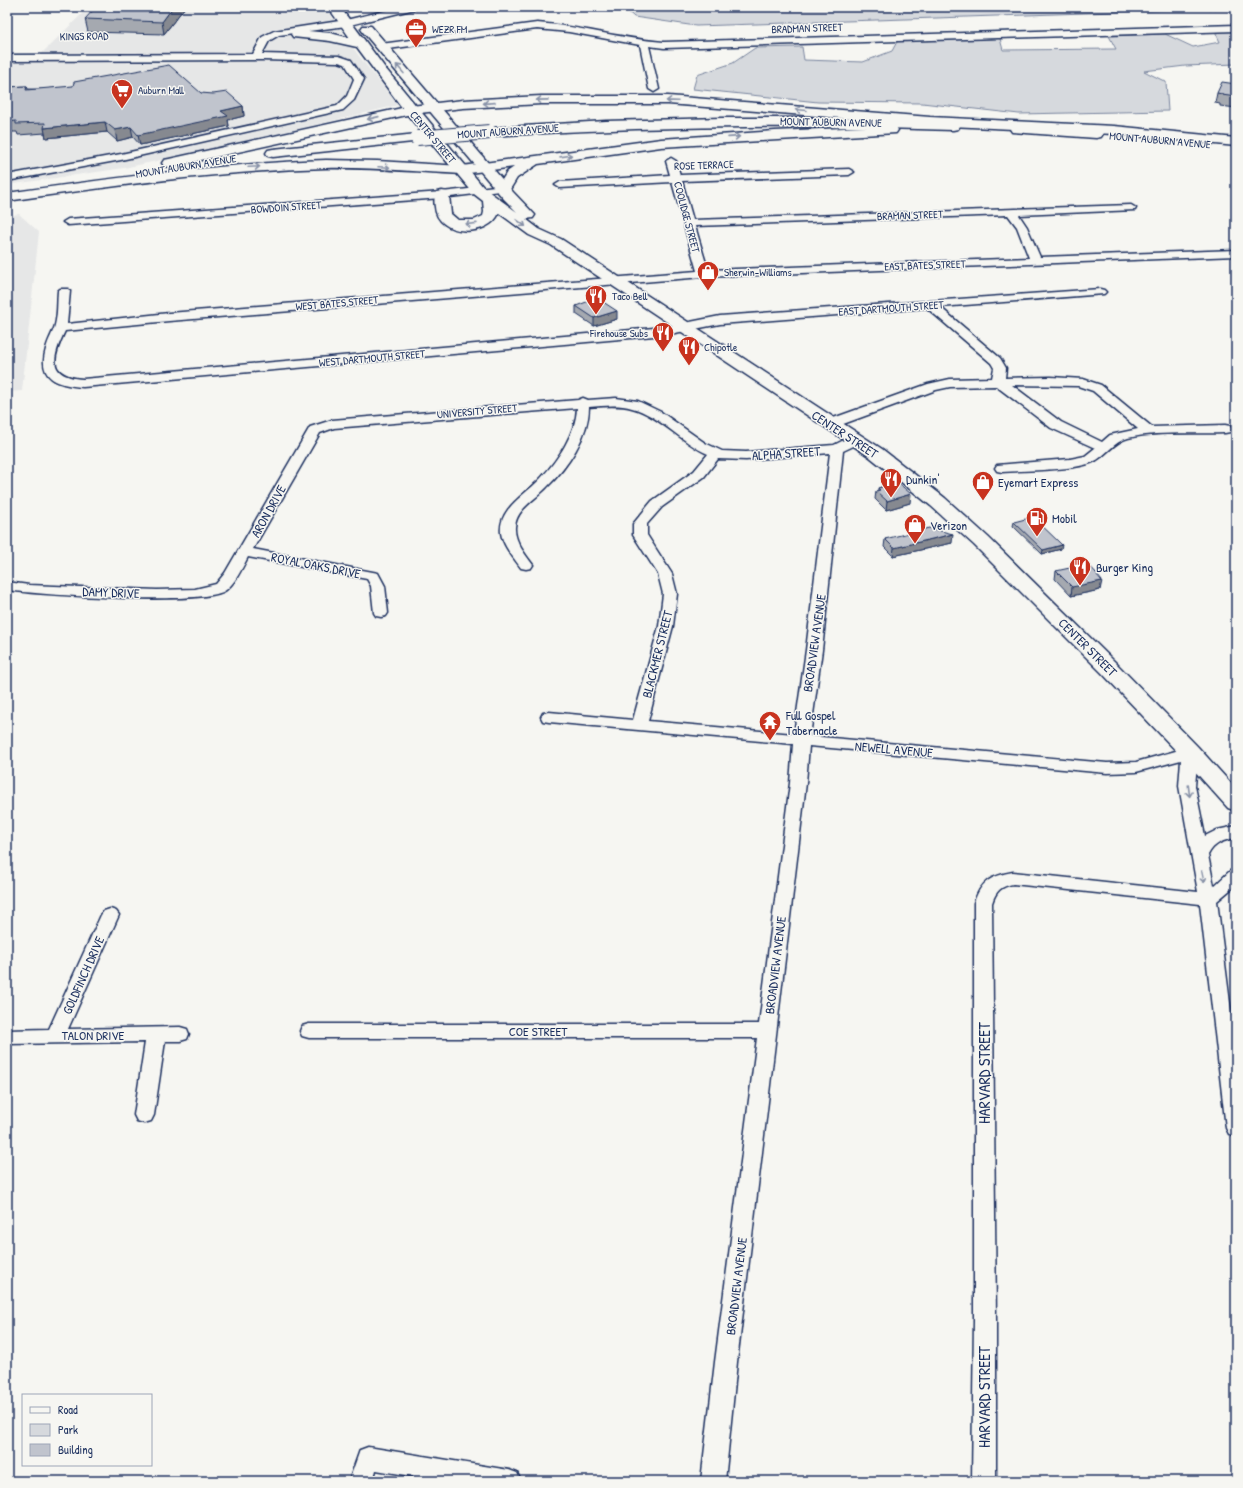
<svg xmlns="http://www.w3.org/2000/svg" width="1243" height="1488" viewBox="0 0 1243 1488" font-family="'Patrick Hand',sans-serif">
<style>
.built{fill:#e6e7e7}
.green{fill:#d6d9dd;stroke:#78849e}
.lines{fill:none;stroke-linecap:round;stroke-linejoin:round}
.minor-casing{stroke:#1b2f5e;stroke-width:3}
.secondary-casing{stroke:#1b2f5e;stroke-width:3}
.primary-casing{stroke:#1b2f5e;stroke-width:3}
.trunk-casing{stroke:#1b2f5e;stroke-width:3}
.minor{fill:#f6f6f2;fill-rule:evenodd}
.secondary{fill:#f6f6f2;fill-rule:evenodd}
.primary{fill:#f6f6f2;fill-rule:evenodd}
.trunk{fill:#f6f6f2;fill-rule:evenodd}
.secondary-bridge-casing{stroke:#1b2f5e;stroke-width:16;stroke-linecap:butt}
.secondary-bridge{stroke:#f6f6f2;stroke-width:14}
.wall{fill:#a5a9b0;stroke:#1b2f5e}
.shaded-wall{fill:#868990;stroke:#1b2f5e}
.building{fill:#c0c4cd;stroke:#1b2f5e}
.oneway{stroke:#8892a8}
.labels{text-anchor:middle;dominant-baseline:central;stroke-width:3;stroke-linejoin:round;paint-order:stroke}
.far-street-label{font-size:11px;fill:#1b2f5e;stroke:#f6f6f2}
.far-poi-label{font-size:11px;fill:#1b2f5e;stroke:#f6f6f2;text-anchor:start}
.street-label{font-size:13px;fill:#1b2f5e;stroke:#f6f6f2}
.poi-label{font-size:13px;fill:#1b2f5e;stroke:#f6f6f2;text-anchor:start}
.near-street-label{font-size:16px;fill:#1b2f5e;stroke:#f6f6f2}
</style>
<rect width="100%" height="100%" fill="#f6f6f2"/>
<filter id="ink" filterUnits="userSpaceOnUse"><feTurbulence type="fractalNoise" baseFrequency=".025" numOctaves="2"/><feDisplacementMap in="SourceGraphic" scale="8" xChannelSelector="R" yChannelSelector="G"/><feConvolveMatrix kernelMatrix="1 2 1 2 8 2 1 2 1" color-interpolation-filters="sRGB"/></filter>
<g filter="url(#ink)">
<g class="built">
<polygon points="89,7 325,7 359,56 398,105 245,142 124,168 7,185 7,53 42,53"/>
<polygon points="19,214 39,232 22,391 7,392 7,216"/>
</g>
<g class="green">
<polygon points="623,7 1236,7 1236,8 696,26 634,17"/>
<polygon points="1236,28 1236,64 1185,66 1144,71 1166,82 1168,111 1019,114 922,103 818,102 693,89 697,75 733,63 755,48 802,47 804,60 863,62 892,51 899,38 999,35 1003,50 1116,49 1109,36 1165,34 1193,47 1220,42 1214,29"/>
</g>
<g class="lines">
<g class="minor-casing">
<g id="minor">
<polygon points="401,7 416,7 415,9 346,26 279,35 269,41 262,54 339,56 351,60 364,79 354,100 343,110 121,160 7,181 7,175 121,154 337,106 347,96 354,79 345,64 338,62 263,60 7,61 7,55 253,54 262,37 274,31 346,20"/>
<path d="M 537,23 C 580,26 621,39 664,42 L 1236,25 L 1236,31 L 664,48 L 649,46 L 659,89 L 654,92 L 649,89 L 640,45 L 569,32 L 537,29 L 381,50 L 376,47 L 381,44 Z"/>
<path d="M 671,158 L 676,161 L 680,175 L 849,169 L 854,172 L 849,175 L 682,181 L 693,220 L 1131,205 L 1136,208 L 1135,210 L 1019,215 L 1027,227 L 1040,257 L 1236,250 L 1236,256 L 703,277 L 169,321 L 65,331 C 52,358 47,376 83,379 L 665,327 L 720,316 L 1100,289 L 1104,290 L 1106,292 L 1104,294 L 940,307 L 1000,358 L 1006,368 L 1005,378 L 1051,377 L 1083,379 L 1101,385 L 1152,427 L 1225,425 L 1230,426 L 1231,429 L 1230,432 L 1225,433 C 1197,434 1154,431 1128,438 C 1113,442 1106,456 1093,462 C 1072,471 1026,470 1002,472 L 997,471 L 995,468 L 997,465 L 1070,459 L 1085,456 L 1095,448 L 1051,428 L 996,386 L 950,387 L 936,390 L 835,427 L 825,427 L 824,424 L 825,421 L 928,384 L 950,379 L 992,378 L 994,368 L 991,363 L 927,308 L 720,324 L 665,335 L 83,387 C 58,385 37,379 46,349 C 48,340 53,333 55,325 C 58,314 57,302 58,291 L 60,289 L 68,289 L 70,291 L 67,324 L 169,313 L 697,271 L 672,182 L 560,188 L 555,185 L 560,182 L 670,175 L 666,161 ZM 1008,215 L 1017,227 L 1029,258 L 708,270 L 695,226 ZM 1012,385 L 1078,386 L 1093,391 L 1138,429 L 1110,435 L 1102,442 L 1061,422 Z"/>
<polygon points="504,185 508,186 509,188 508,190 442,198 68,225 63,222 68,219 442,192"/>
<path d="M 583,398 L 588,400 L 616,398 L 638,401 L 661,412 L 705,443 L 722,451 L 746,452 L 834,445 L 850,437 L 860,437 L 861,440 L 860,443 L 843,451 L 822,650 L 810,736 L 1107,763 L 1136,762 L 1190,747 L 1196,748 L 1198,752 L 1195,786 L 1205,836 L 1217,830 L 1236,826 L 1236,838 C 1224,840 1214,843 1208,855 L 1214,886 L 1230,871 L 1236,869 L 1236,885 L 1217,901 L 1236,1050 L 1236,1136 L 1229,1134 L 1226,1128 L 1200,904 L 1013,884 C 1001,886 996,891 992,903 L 996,1320 L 996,1481 L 972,1481 L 974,1320 L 974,903 C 981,881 991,876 1013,872 L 1198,892 L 1179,786 L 1181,760 L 1136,772 L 1107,773 L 809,746 L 806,783 L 737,1362 L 725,1481 L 701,1481 L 715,1362 L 757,1038 L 309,1038 L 302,1036 L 300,1031 L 302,1026 L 309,1024 L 759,1024 L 790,783 L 793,744 L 549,722 L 543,721 L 541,717 L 543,713 L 549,712 L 633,720 L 659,626 L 663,594 L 658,574 L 633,535 L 633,524 L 652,501 L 694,471 L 708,454 C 682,443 659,415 632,408 C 619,404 603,406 589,407 C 589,436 567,468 547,487 C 536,499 516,509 515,527 C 514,541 525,554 533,565 L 531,568 L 526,569 L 521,568 C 514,558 503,546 501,533 C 498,508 527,494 541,478 C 558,460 576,433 577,408 L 334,428 L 320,433 L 253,549 L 378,573 L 385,586 L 388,613 L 386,616 L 381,617 L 376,616 L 374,613 L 371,586 L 367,579 L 248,557 C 242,568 236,582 226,590 C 207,606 38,595 7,590 L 7,582 L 29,585 L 157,590 L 195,589 L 216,584 L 225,573 L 310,427 L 332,420 L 578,400 ZM 830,453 L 806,650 L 794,734 L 648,721 L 673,626 L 677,594 L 672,574 L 647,535 L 647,524 L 662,507 L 704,477 L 718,459 L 746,460 Z"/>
<polygon points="110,909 116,911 119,915 68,1029 180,1027 187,1029 189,1034 187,1039 180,1041 165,1041 154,1115 151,1121 144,1123 137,1121 134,1115 145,1042 7,1044 7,1030 49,1029 101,915 104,911"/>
<polygon points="368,1447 509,1470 517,1473 521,1481 442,1481 376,1470 373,1481 349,1481 360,1450"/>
</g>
</g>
<g class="secondary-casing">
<g id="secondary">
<polygon points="411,106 416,107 418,110 416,113 169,167 164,166 162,163 164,160 169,159"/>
<path d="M 722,118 L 837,118 L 953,122 L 958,123 L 960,126 L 958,129 L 953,130 C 798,124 644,126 490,136 L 485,135 L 483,132 L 485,129 L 490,128 L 606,121 Z"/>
<polygon points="1017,125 1096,130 1101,131 1103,134 1101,137 1096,138 1012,132 1010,129 1012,126"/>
<polygon points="417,134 422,135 424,138 422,141 273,157 268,156 266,153 268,150 273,149"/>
<path d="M 326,160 L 377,161 L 462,166 L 467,167 L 469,170 L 467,173 L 462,174 C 417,172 371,167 326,168 C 219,171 113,186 7,201 L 7,193 C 113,178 219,164 326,160 Z"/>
</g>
</g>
<g class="primary-casing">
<g id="primary">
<polygon points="541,96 668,96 930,117 1114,126 1236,138 1236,146 1114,134 930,125 668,104 541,104 463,108 411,114 406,113 404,110 406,107 411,106 463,100"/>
<polygon points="891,126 896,127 898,130 896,133 661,147 538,164 517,178 509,191 504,192 499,191 497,188 507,172 514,167 462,174 457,173 455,170 457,167 462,166 661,139 775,131"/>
</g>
</g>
<g class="trunk-casing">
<path id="trunk" d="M 328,7 L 340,7 L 385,68 L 484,188 L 517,212 L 503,198 L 363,32 L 361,29 L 363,26 L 371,26 L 513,192 L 535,215 L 533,218 L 526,219 L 539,229 L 561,239 L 882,449 L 945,498 L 988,537 L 1116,663 L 1198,747 L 1236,789 L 1236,811 L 1228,808 L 1182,757 L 1102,673 L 974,545 L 931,506 L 870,457 L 551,245 L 529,235 L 499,213 C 489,238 437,237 435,207 C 434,202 434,196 437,192 L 442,191 L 447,192 L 449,195 L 451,214 L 458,220 L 474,220 L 483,216 L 484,212 L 483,201 L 474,194 L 406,113 L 357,47 L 330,41 L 293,37 L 291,34 L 293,31 L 297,30 L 330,33 L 350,38 Z"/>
</g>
<use href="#minor" class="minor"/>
<use href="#secondary" class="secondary"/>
<use href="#primary" class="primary"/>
<use href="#trunk" class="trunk"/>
<g class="secondary-bridge-casing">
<polyline id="secondary-bridge" points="417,138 490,132"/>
</g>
<use href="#secondary-bridge" class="secondary-bridge"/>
</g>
<g class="wall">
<polygon points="185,7 164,34 88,32 85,19"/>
<polygon points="1236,84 1236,108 1220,106 1220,104 1215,103 1217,93"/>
<polygon points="27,86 28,89 201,93 243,106 244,116 228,120 229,126 140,145 133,137 117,141 107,132 46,138 45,133 18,135 17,132 7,132 7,87"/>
<polygon points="576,306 617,319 594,326 576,314"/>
<polygon points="884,484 910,503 886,510 875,499 876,491 878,490 878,488 884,486"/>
<polygon points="1014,522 1061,549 1042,554 1013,526"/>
<polygon points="885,539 952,543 893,556 884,547"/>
<polygon points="1056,571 1098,575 1098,576 1100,590 1071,596 1055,579"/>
</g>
<g class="shaded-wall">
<polygon points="173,7 185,7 164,34 162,22"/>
<polygon points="243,106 244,116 228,120 229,126 140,145 138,135 221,111"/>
<polygon points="105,122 107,132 46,138 44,128"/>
<polygon points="131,127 133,137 117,141 115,130"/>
<polygon points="617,311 617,319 594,326 594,318"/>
<polygon points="911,494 910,503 886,510 887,501"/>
<polygon points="953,534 952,543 893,556 894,548"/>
<polygon points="1062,545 1061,549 1042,554 1043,550"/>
<polygon points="1097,575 1098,575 1096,582 1102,581 1100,590 1071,596 1072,587"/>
</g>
<g class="building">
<polygon points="96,7 173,7 162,22 85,19"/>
<polygon points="169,65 201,93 213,94 227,92 243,106 221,111 228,116 138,135 131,127 115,130 105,122 44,128 45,123 16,124 16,121 7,122 7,87 27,86 26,90 73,86 74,82"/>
<polygon points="1222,82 1236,84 1236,97 1222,95 1222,94 1217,93"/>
<polygon points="597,298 617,311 594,318 576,306"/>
<polygon points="896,481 911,494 887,501 876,491 880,490 878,488 886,486 884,484"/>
<polygon points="1033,517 1062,545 1043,550 1014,522"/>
<polygon points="929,528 953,534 894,548 885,539"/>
<polygon points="1088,564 1098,575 1097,575 1102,581 1072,587 1056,571"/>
</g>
<defs><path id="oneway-shaft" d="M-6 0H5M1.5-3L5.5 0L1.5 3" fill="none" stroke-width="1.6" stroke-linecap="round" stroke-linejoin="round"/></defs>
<g class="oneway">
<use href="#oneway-shaft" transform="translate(400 69) rotate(-131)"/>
<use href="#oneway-shaft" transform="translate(542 100) rotate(179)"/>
<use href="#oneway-shaft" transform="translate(672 101) rotate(-178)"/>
<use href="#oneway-shaft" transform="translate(489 103) rotate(176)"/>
<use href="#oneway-shaft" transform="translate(801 110) rotate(-175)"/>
<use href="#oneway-shaft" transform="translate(373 118) rotate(167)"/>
<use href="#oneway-shaft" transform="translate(734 137) rotate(-4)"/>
<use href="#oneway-shaft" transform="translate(566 156) rotate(-8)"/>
<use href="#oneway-shaft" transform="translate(254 167) rotate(-3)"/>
<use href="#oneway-shaft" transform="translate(384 167) rotate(3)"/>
<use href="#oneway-shaft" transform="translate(521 223) rotate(37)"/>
<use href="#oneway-shaft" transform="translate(471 224) rotate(174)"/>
<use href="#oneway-shaft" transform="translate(1189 791) rotate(83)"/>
<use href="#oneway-shaft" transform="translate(1203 877) rotate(78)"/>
</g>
</g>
<defs>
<g id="office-pin" transform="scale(1.15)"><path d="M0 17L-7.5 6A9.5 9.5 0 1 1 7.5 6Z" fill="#c8321e" stroke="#f6f6f2"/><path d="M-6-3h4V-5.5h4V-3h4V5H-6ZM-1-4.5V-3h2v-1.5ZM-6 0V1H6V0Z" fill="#fff"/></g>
<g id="supermarket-pin" transform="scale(1.15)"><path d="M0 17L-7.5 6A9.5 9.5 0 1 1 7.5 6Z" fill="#c8321e" stroke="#f6f6f2"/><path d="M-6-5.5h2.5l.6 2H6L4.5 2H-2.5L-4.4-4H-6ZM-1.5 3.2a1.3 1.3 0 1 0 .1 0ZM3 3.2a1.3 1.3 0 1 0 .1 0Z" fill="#fff"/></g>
<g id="shop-pin" transform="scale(1.15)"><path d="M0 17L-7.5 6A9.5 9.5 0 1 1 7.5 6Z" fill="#c8321e" stroke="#f6f6f2"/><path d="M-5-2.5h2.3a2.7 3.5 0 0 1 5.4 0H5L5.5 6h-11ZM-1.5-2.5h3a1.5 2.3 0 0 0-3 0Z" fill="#fff"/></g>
<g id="restaurant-pin" transform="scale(1.15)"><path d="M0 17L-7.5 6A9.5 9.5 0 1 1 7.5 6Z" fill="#c8321e" stroke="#f6f6f2"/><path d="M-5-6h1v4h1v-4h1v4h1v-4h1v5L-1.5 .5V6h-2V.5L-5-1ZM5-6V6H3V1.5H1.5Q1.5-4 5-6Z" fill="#fff"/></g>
<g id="fuel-pin" transform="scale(1.15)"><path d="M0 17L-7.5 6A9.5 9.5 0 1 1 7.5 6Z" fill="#c8321e" stroke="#f6f6f2"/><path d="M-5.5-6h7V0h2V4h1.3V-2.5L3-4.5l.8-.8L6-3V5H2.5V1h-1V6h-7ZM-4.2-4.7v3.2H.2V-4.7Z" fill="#fff"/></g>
<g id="temple-pin" transform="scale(1.15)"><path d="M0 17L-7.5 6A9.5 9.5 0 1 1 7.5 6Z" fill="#c8321e" stroke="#f6f6f2"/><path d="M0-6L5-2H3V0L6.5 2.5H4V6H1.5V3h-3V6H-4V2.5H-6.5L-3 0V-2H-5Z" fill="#fff"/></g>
</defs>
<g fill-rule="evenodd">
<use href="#office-pin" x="416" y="29"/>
<use href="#supermarket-pin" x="122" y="90"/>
<use href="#shop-pin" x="708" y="272"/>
<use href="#restaurant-pin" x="596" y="296"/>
<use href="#restaurant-pin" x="663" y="333"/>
<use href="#restaurant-pin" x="689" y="347"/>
<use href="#restaurant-pin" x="891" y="479"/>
<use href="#shop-pin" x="983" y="482"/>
<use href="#fuel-pin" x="1037" y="518"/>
<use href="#shop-pin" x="915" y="525"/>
<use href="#restaurant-pin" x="1080" y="567"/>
<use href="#temple-pin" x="770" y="722"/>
</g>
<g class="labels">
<g class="far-street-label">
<text transform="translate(807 28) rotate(-2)">BRADMAN STREET</text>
<text transform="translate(84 36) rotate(-1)">KINGS ROAD</text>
<text transform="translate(831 122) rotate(1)">MOUNT AUBURN AVENUE</text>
<text transform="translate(508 131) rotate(-4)">MOUNT AUBURN AVENUE</text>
<text transform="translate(433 137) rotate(50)">CENTER STREET</text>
<text transform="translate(1160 140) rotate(5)">MOUNT AUBURN AVENUE</text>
<text transform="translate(704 165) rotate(-2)">ROSE TERRACE</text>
<text transform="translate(186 166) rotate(-9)">MOUNT AUBURN AVENUE</text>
<text transform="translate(286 207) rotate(-4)">BOWDOIN STREET</text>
<text transform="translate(910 215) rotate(-2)">BRAMAN STREET</text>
<text transform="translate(687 217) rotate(75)">COOLIDGE STREET</text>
<text transform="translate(925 265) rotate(-2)">EAST BATES STREET</text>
<text transform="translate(337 303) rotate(-5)">WEST BATES STREET</text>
<text transform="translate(891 308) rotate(-4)">EAST DARTMOUTH STREET</text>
<text transform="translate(372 358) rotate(-5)">WEST DARTMOUTH STREET</text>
<text transform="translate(477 411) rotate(-5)">UNIVERSITY STREET</text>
</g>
<g class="far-poi-label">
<text x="432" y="29">WEZR FM</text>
<text x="138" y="90">Auburn Mall</text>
<text x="724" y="272">Sherwin-Williams</text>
<text x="612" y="296">Taco Bell</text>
<text x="648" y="333" text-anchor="end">Firehouse Subs</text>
<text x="704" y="347">Chipotle</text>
</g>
<g class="street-label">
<text transform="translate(845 434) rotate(33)">CENTER STREET</text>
<text transform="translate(786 453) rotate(-4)">ALPHA STREET</text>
<text transform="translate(268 511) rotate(-61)">ARON DRIVE</text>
<text transform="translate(316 565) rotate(11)">ROYAL OAKS DRIVE</text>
<text transform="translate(111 592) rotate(2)">DAMY DRIVE</text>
<text transform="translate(814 643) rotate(-82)">BROADVIEW AVENUE</text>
<text transform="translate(1088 647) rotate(45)">CENTER STREET</text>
<text transform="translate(657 654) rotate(-76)">BLACKMER STREET</text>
<text transform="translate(894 749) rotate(5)">NEWELL AVENUE</text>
<text transform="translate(775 965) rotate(-83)">BROADVIEW AVENUE</text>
<text transform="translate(83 975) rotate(-66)">GOLDFINCH DRIVE</text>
<text x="538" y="1031">COE STREET</text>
<text x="93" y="1035">TALON DRIVE</text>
<text transform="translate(736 1286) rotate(-83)">BROADVIEW AVENUE</text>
</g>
<g class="poi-label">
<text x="906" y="479">Dunkin'</text>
<text x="998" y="482">Eyemart Express</text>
<text x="1052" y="518">Mobil</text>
<text x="930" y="525">Verizon</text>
<text x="1096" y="567">Burger King</text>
<text x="786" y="715">Full Gospel<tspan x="786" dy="15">Tabernacle</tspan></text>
</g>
<g class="near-street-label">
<text transform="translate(984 1073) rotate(-90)">HARVARD STREET</text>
<text transform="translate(984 1397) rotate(-90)">HARVARD STREET</text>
</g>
</g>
<rect width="1243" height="1488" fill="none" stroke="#f6f6f2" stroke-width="24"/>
<rect x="12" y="12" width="1219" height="1464" fill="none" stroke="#1b2f5e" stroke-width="1.5" filter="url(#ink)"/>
<rect x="22" y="1394" width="130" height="72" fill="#f6f6f2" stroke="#9ea6b7"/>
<rect x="30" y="1407" width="20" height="6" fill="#f6f6f2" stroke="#9ea6b7"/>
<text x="58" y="1414" font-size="12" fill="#1b2f5e">Road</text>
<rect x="30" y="1424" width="20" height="12" fill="#d6d9dd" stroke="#9ea6b7"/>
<text x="58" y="1434" font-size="12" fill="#1b2f5e">Park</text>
<rect x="30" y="1444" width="20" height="12" fill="#c0c4cd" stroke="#9ea6b7"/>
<text x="58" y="1454" font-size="12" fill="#1b2f5e">Building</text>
</svg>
